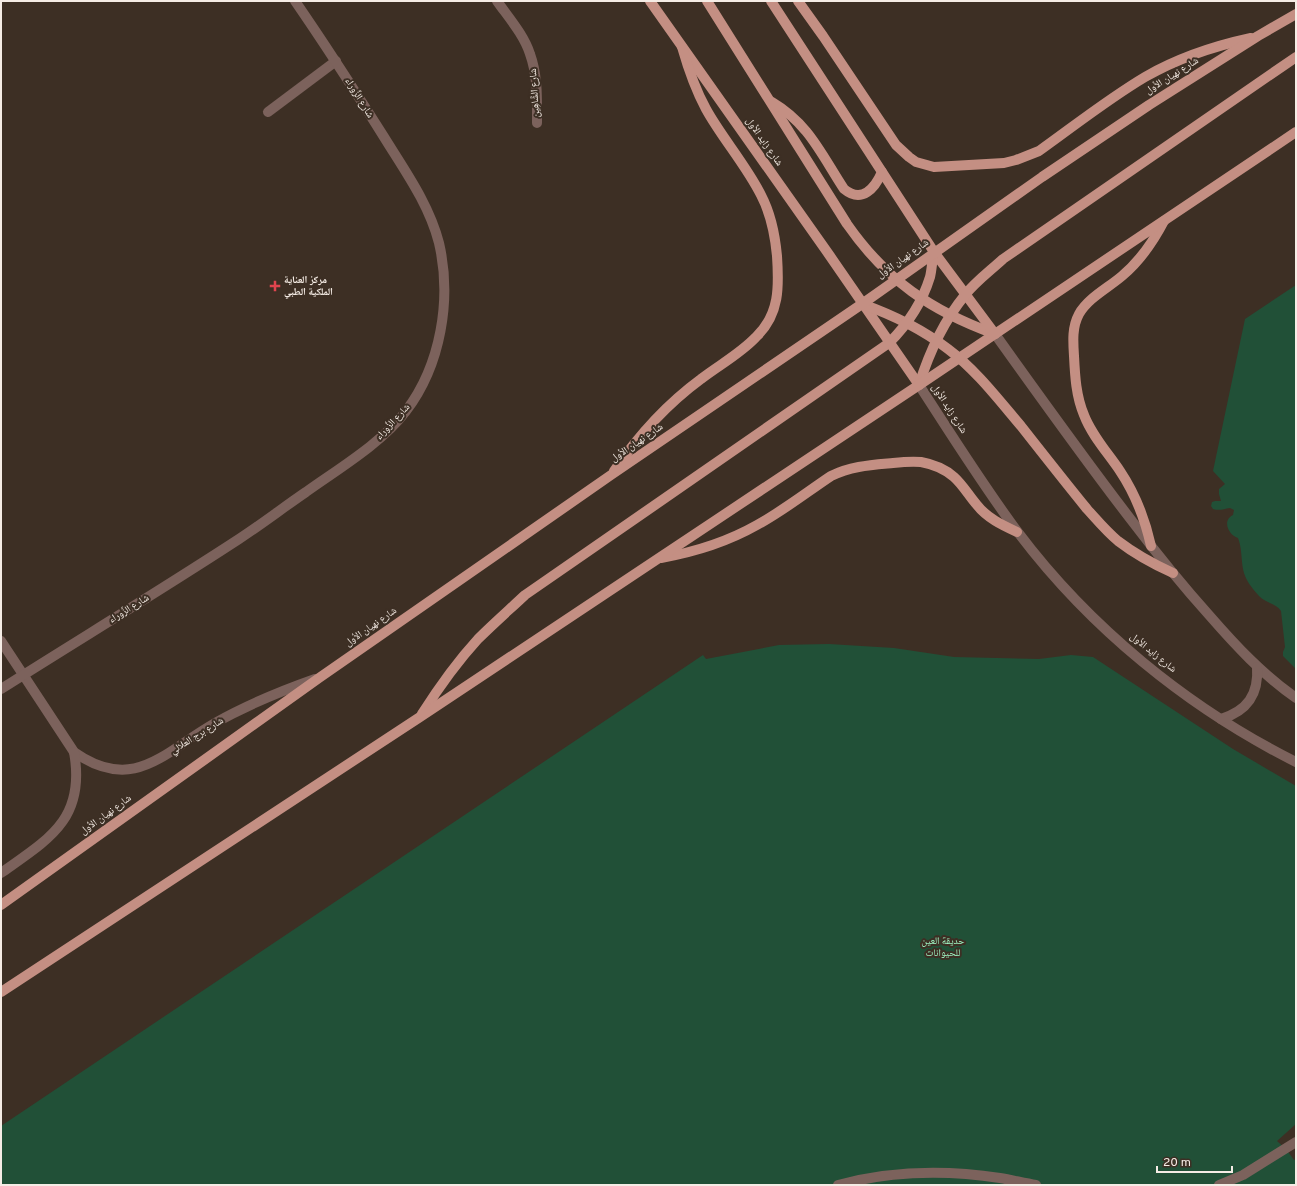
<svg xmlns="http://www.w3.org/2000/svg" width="1297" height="1186" viewBox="0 0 1297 1186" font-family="Overpass,'Noto Naskh Arabic',sans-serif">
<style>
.green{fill:#215037}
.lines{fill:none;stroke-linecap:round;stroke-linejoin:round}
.minor{stroke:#7c625c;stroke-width:10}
.major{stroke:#c48f83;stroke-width:10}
.health-dot{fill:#e0444e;stroke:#3d2f24;stroke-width:1.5}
.labels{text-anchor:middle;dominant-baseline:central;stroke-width:4;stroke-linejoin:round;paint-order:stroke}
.street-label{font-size:10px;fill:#f5ece5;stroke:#3d2f24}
.poi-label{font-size:10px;font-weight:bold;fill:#f5ece5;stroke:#3d2f24;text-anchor:start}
.park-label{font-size:10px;fill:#9ef5c3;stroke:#3d2f24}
</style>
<rect width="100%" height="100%" fill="#3d2f24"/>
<g class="green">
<path d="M 1296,285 L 1296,669 L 1283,656 L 1283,652 L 1285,647 L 1281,611 C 1276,603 1265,603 1259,596 C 1252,588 1245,580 1243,569 C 1241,559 1242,548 1238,538 C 1228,535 1222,520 1233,515 L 1234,510 L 1230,508 C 1223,509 1220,511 1213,509 L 1211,506 L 1212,502 L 1215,501 L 1221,501 L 1219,494 L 1219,489 L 1225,484 L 1213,471 L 1245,319 Z"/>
<polygon points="829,644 894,648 954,657 1039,659 1071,655 1093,657 1233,749 1296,786 1296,1124 1277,1141 1286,1149 1294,1160 1296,1159 1296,1185 1,1185 1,1126 703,655 706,659 779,645"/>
</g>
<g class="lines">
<g class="minor">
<path d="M 497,1 C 509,18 524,35 530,54 C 538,76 537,100 537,123"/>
<polyline points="268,112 336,61"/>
<path d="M 995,334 C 1040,397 1085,460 1132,521 C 1157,554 1182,585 1209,615 C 1236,646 1262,674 1296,698"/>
<path d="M 919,385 C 951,434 982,484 1017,531 C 1089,627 1188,708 1296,762"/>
<path d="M 1,641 L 74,752 C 134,794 164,752 215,723 C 247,705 281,691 315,679"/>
<path d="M 1,689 C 80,639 161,590 239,539 C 262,524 284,507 306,492 C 338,469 382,443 406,411 C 441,365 452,299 439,243 C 429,204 405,171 384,137 C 355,91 326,46 295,1"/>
<path d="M 1221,719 C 1247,711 1259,695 1257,667"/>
<path d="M 1,873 C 49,839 86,819 74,752"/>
<path d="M 838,1185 C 890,1171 947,1170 1000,1178 C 1012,1180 1024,1183 1036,1185"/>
<polyline points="1219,1185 1243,1175 1296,1142"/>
</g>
<g class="major">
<polyline points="650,1 830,256 919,385"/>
<path d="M 707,1 L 847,224 C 886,280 931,311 995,334"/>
<polyline points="771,1 934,252 995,334"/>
<path d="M 798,1 L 823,36 L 896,145 L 909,157 L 916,162 L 934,167 L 1004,163 L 1016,160 L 1039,151 C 1074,126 1108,99 1145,77 C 1178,58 1214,46 1251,38"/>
<path d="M 772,102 C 809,124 821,154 844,189 C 862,204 875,188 882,172"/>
<path d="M 862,304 C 893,315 922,329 948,349 C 976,370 998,399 1021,426 C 1043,454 1065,482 1087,509 C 1097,520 1107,532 1118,541 C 1135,554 1153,564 1173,573"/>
<path d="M 919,385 C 929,353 943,322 965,295 C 975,282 990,271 1003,259 L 1296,57"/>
<path d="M 614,471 C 638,436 667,404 701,379 C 719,365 740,354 756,337 C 780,314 779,286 777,256 C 775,234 771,214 761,195 C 746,165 722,138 706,109 C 695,89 688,68 682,47"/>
<path d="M 1151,546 C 1145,519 1136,495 1120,471 C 1108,453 1092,436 1084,415 C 1076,396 1075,376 1074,356 C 1073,341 1072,327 1079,314 C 1088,298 1108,288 1122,276 C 1140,261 1153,242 1164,221"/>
<path d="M 661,558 C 695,552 727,542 757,525 C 783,511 807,492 831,476 C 851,466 871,465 893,463 C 902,462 911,461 921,462 C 932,464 945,469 954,477 C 963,485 969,496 977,505 C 987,518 1002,525 1017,532"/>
<path d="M 422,714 C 439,687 457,662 478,639 C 493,624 509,610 525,595 L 889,343 C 908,324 922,303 930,277 C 932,269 932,260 934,252"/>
<polyline points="1,905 319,678 611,475 862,304 1042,177 1149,105 1258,36 1296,14"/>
<polyline points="1,992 420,717 919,385 1296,132"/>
</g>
</g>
<path class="health-dot" d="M273 280h4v4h4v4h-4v4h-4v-4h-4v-4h4z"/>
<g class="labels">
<g class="street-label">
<text transform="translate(1172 76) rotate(-32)">شارع نهيان الأول</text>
<text transform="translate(535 93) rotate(-94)">شارع الشَّاهِين</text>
<text transform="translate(359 98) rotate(58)">شارع الزَّوراء</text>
<text transform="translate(764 142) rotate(55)">شارع زايد الأول</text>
<text transform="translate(903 259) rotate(-35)">شارع نهيان الأول</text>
<text transform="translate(949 409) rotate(57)">شارع زايد الأول</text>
<text transform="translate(393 422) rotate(-47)">شارع الزَّوراء</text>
<text transform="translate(637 443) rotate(-34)">شارع نهيان الأول</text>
<text transform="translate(129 609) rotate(-32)">شارع الزَّوراء</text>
<text transform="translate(371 627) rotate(-35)">شارع نهيان الأول</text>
<text transform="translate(1153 653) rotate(39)">شارع زايد الأول</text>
<text transform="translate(197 736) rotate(-32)">شارع برج العلالي</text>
<text transform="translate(106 815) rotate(-36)">شارع نهيان الأول</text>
</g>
<g class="poi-label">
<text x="284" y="280">مركز العناية<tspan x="284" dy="12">الملكية الطبي</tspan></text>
</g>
<g class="park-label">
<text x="943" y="941">حديقة العين<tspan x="943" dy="12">للحيوانات</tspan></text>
</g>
</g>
<rect width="1297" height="1186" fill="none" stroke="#f5ece5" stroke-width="4"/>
<path d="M1157 1166v6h75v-6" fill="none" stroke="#f5ece5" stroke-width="2"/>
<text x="1163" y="1166" font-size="12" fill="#f5ece5" stroke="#3d2f24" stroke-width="3" paint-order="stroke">20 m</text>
</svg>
